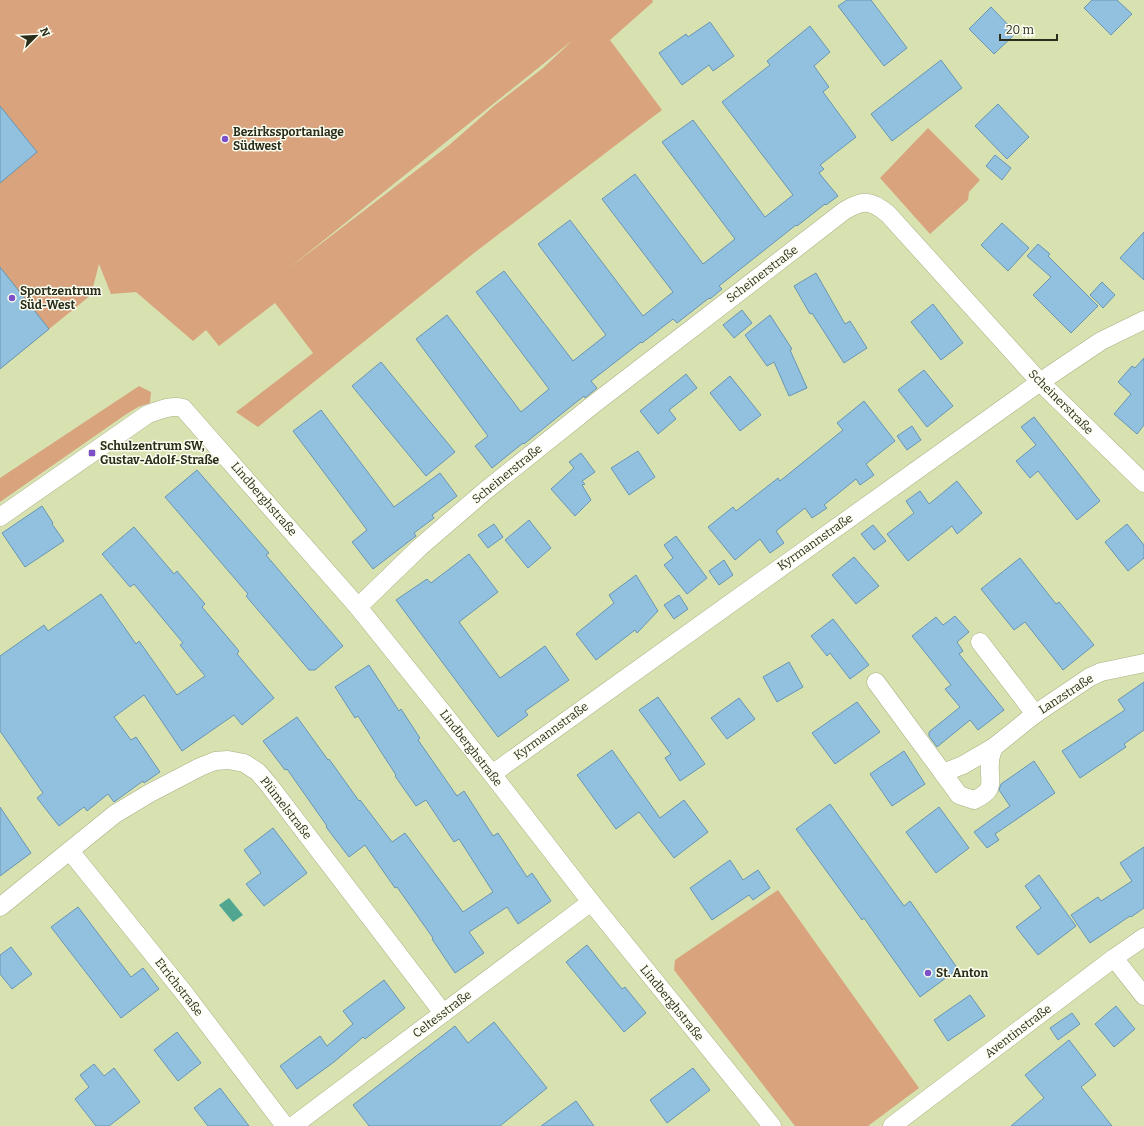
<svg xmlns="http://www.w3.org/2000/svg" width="1144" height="1126" viewBox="0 0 1144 1126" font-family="Bitter,serif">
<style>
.green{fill:#d8a37d;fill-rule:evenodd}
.water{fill:#51a692}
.building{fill:#92c1df;stroke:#6895b2}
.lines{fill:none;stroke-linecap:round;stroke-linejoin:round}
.minor-casing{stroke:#a7b081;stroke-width:19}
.minor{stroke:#fff;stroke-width:18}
.poi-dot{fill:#7b4fc8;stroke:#fbfef0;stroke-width:1.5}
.labels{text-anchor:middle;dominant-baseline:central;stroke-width:3;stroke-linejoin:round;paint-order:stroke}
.poi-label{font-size:12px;font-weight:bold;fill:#2a2d1a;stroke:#fbfef0;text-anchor:start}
.street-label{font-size:12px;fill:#2a2d1a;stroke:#fbfef0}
</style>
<rect width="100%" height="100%" fill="#d8e2b1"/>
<g class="green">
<path d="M 0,0 L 652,0 L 653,2 L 610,40 L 662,110 L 474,253 L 258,427 L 236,412 L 313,353 L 275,303 L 219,346 L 206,330 L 193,341 L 136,292 L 111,294 L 99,264 L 91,295 L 0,369 ZM 573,40 L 543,68 L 495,105 L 448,146 L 288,269 Z"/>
<polygon points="928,128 980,180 969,192 968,200 930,234 880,178"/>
<polygon points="139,386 151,392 150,403 138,407 125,415 0,502 0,478"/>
<polygon points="778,890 919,1088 868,1126 795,1126 674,970 675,960"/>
</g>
<polygon class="water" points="229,898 243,915 233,922 219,905"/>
<g class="building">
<polygon points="847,0 871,0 907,48 884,66 838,6"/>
<polygon points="1092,0 1117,0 1132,14 1111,35 1084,8"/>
<polygon points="991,7 1016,33 994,54 969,29"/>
<polygon points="710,22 734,56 713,71 709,65 682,85 659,53 686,34 688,37"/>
<polygon points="810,26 830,52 814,66 829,87 823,92 856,137 820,165 824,169 819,173 838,196 826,205 825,204 797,226 796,225 719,286 722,289 710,299 709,298 677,323 673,319 642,343 641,342 591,381 597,388 585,398 584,396 524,444 523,443 492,468 475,446 488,436 416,339 447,315 521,412 549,389 476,292 504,271 573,361 606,335 538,244 570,220 643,316 673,292 602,199 635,174 703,264 735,239 662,142 693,120 765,217 793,195 722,102 770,65 767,61"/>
<polygon points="941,60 962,88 892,141 871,114"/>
<polygon points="998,104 1029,137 1007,159 975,126"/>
<polygon points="0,106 37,152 0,183"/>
<polygon points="995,155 1011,168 1002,180 986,166"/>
<polygon points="1002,223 1029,248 1008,271 981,245"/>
<polygon points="1144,232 1144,280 1120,258"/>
<polygon points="1038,244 1050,254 1048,256 1098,306 1071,333 1033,295 1051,277 1027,256"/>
<polygon points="0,267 49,329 0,369"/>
<polygon points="816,273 845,324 850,321 867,348 844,363 812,313 810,314 794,286"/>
<polygon points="1102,282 1115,295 1103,308 1090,295"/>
<polygon points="933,304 963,343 941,360 911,322"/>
<polygon points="742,310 752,323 734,338 723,325"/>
<polygon points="770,315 792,349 790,350 807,388 789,396 774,362 767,366 745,335"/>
<polygon points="1144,358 1144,425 1137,434 1114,414 1131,394 1118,382 1132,366 1135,368"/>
<polygon points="381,362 455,452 426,476 352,386"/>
<polygon points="924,370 953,406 927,427 898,390"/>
<polygon points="686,374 697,388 669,410 676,419 658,434 640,411"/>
<polygon points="730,376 761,415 740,431 710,393"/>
<polygon points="864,401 895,441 866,464 874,475 860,485 856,479 824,505 827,508 812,518 805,508 776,531 784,543 770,553 760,539 735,560 708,527 733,507 736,511 778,478 780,481 843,430 837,423"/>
<polygon points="321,410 394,507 440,473 457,496 432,515 434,518 414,533 416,536 373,569 352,542 367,530 293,431"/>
<polygon points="1034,417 1100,501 1077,520 1038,471 1030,478 1016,461 1036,445 1021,427"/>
<polygon points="912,426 921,440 907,450 897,436"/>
<polygon points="638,451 655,477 629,495 611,468"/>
<polygon points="581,453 595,472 582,481 585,484 582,485 591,500 575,516 551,489 574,468 569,462"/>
<polygon points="197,470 269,553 266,555 343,646 315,670 309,670 246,596 248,594 165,497"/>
<polygon points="957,481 982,513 957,534 952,526 908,561 887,534 914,513 906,501 920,491 929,504"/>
<polygon points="42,506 53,523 52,524 64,541 25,567 2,533"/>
<polygon points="529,520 551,548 528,568 505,540"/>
<polygon points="494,524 503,537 488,548 478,535"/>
<polygon points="1127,524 1144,545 1144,558 1128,571 1105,542"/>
<polygon points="873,525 886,541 874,550 861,534"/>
<polygon points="134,527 174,574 177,571 205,604 202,607 239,651 237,654 274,698 242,725 234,715 182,751 144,695 114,717 131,740 136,737 160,772 144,783 143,781 114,802 108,794 87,811 84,807 59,826 37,798 43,793 0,731 0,656 44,625 48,631 101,594 136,644 139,641 177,695 205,676 180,645 183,643 134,584 130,587 102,554"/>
<polygon points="676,536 707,578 687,594 664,565 673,558 664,545"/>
<polygon points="469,554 498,592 459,622 500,678 545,646 569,680 525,711 528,715 498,737 396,600 427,579 431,583"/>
<polygon points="854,557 879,586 856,604 832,575"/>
<polygon points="1020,558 1056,604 1059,602 1094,645 1063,670 1025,622 1014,630 981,589"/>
<polygon points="724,560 733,575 719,585 709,571"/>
<polygon points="636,575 658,611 637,633 635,630 596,660 576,634 614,603 609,595"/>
<polygon points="679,595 688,609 674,619 664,605"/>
<polygon points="955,616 969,632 957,642 963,651 959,654 1004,710 978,730 970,720 937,747 929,736 929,732 960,707 945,689 951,685 912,636 936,617 943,625"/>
<polygon points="833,619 869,665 850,679 830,653 827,656 811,636"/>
<polygon points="789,662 803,687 777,702 763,677"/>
<polygon points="369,665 399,711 401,709 420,738 418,740 457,796 464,791 493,836 498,833 527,877 532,873 551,901 518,924 507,907 469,932 484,953 455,973 432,939 433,938 397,887 395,888 365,845 349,857 326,827 327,826 287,769 285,770 263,741 297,717 328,760 329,759 359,801 360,800 392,842 405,833 463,912 493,892 459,839 454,842 426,800 416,806 395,776 396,775 358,716 355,718 335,687"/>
<polygon points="1144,682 1144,730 1124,744 1126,747 1080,778 1062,751 1125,710 1118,700"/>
<polygon points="658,697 705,764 680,781 665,758 671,754 639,710"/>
<polygon points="739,698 755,719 727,739 711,718"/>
<polygon points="857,702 880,732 835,764 812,733"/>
<polygon points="612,750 660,818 684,800 708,832 674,858 639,812 616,829 577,775"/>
<polygon points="904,751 925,784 892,806 870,774"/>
<polygon points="1034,761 1055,793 995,834 999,840 987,848 974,832 1010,806 999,790 1001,784"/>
<polygon points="830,804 904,906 910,901 958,969 920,997 864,918 862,920 796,829"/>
<polygon points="0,807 31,853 0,876"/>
<polygon points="939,807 969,848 936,873 906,832"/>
<polygon points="273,828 307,873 264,906 246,884 261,873 244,850"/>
<polygon points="1144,847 1144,908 1131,917 1130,916 1090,943 1071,915 1098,897 1101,901 1132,881 1120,863"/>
<polygon points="730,860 743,880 758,870 770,888 753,900 749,895 712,920 690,888"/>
<polygon points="1039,875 1076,926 1038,955 1016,927 1041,908 1025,886"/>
<polygon points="78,907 131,977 143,968 159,989 121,1018 51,927"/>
<polygon points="587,945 622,989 625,987 646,1013 624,1032 566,962"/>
<polygon points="11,947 32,974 12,989 0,974 0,955"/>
<polygon points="384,980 405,1008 365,1039 363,1037 334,1062 297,1089 280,1066 320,1036 327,1046 353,1024 343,1011"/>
<polygon points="970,995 985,1016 948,1041 934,1020"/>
<polygon points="1116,1006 1135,1029 1114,1047 1095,1024"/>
<polygon points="1072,1013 1080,1024 1058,1040 1050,1028"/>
<polygon points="494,1022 547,1088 500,1126 369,1126 353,1105 455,1026 468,1043"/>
<polygon points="177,1032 201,1063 178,1081 154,1050"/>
<polygon points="1069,1040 1096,1075 1081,1087 1112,1126 1011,1126 1044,1098 1025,1075"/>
<polygon points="94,1064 104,1076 114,1068 140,1102 109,1126 96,1126 75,1099 89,1087 80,1075"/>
<polygon points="693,1068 710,1090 667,1123 650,1100"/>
<polygon points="220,1088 249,1126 208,1126 194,1108"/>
<polygon points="576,1101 594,1126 541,1126"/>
</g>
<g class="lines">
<g class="minor-casing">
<g id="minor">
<path d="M 0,517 L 148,414 C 161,410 170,405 183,408 L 358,607 L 492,774 L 591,902 L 772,1126"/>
<path d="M 358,607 L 420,547 L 485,491 L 594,404 L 844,211 C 863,199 871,200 888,214 L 1040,382 L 1144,483"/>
<polyline points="980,642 1035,714"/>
<polyline points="876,682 943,773 963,765 994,747 1035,714 1090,677 1101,672 1144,663"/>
<path d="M 943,773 L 959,795 L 974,800 C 998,789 988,782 990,762 C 990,757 992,752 994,747"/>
<polyline points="492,774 1040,382 1101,341 1144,320"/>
<polyline points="70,851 185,994 285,1126"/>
<polyline points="0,907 115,814 150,793 200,767 215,761 228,760 244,763 258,772 269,785 443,1013"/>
<polyline points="1114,958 1144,996"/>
<polyline points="293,1126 591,902"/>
<polyline points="892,1126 1114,958 1144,937"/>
</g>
</g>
<use href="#minor" class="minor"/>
</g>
<g class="poi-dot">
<circle cx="225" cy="139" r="4"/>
<circle cx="12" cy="298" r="4"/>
<rect x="88" y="449" width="8" height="8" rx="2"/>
<circle cx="928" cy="973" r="4"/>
</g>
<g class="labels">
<g class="poi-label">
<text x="233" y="132">Bezirkssportanlage<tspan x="233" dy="14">Südwest</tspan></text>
<text x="20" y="291">Sportzentrum<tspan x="20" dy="14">Süd-West</tspan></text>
<text x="100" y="446">Schulzentrum SW,<tspan x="100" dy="14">Gustav-Adolf-Straße</tspan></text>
<text x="936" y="973">St. Anton</text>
</g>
<g class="street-label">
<text transform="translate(762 274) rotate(-37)">Scheinerstraße</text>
<text transform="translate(1061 402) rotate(45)">Scheinerstraße</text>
<text transform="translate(507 474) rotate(-39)">Scheinerstraße</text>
<text transform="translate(264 499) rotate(49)">Lindberghstraße</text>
<text transform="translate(815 542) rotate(-35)">Kyrmannstraße</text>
<text transform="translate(1066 694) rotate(-33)">Lanzstraße</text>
<text transform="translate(551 731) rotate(-36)">Kyrmannstraße</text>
<text transform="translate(471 748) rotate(52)">Lindberghstraße</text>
<text transform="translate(286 808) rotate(52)">Plümelstraße</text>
<text transform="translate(179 987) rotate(52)">Etrichstraße</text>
<text transform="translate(672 1003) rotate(51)">Lindberghstraße</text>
<text transform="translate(442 1014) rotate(-37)">Celtesstraße</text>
<text transform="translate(1018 1031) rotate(-37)">Aventinstraße</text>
</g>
</g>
<g transform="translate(36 36) rotate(66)" stroke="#fbfef0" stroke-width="3" paint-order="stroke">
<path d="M0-3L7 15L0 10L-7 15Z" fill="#2a2d1a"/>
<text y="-6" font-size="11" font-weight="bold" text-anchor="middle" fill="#2a2d1a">N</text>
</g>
<path d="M1000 34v6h57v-6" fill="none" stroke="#2a2d1a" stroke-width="2"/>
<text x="1006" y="34" font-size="12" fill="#2a2d1a" stroke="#fbfef0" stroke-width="3" paint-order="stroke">20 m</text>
</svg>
